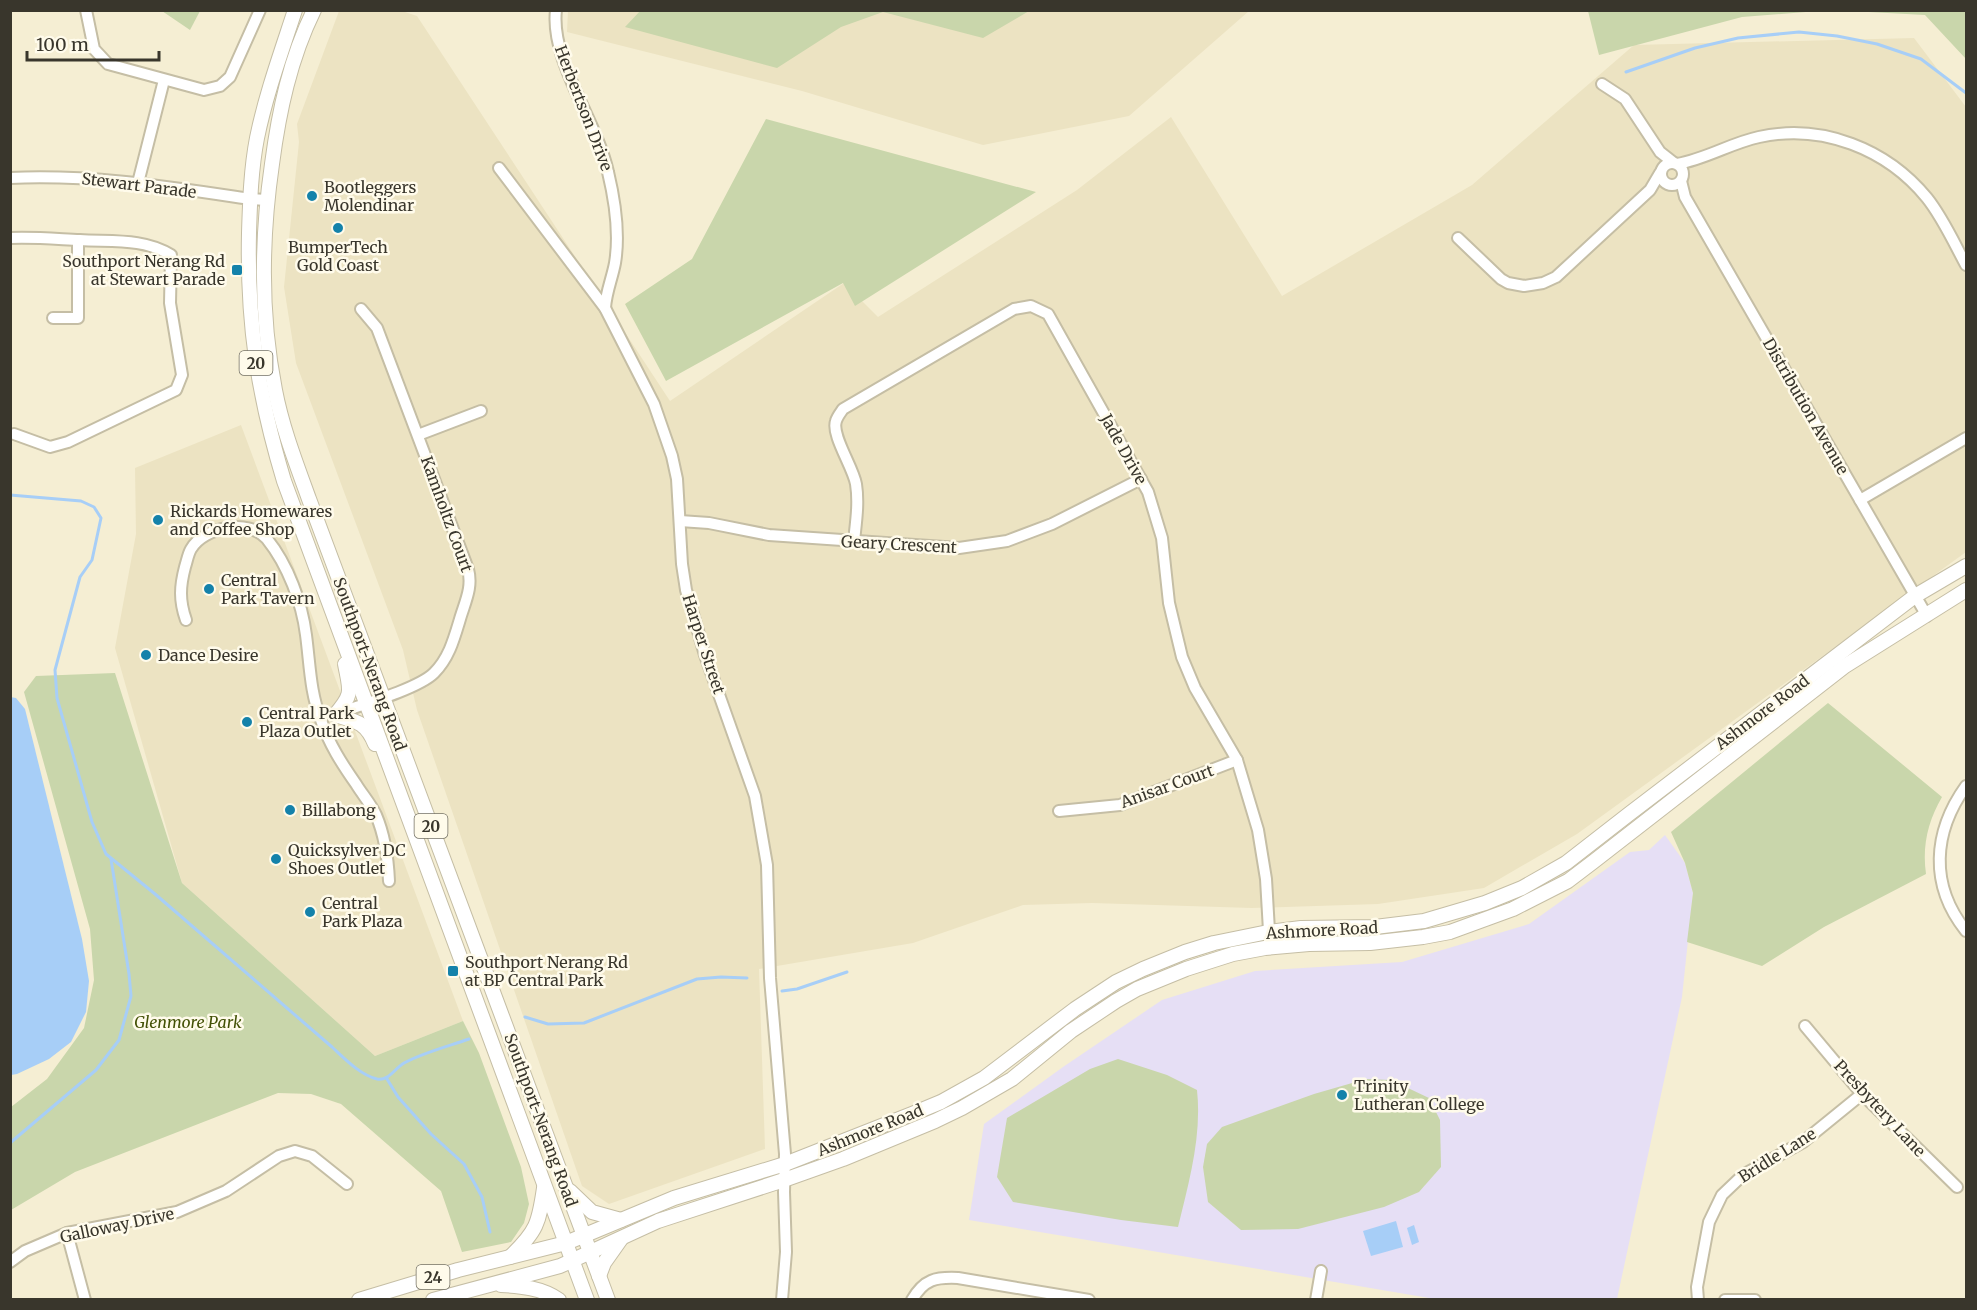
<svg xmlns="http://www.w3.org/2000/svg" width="1977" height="1310" viewBox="0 0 1977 1310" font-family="Merriweather,serif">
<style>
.built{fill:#ece3c2}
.education{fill:#e6dff5}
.green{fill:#c9d6ab}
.water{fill:#a7cef7}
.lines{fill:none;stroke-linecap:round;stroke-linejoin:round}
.stream{stroke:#a7cef7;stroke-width:3}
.minor-casing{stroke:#c5bea5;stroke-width:14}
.major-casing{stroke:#c5bea5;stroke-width:16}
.minor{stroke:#fff;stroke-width:10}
.major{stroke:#fff;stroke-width:14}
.poi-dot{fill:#1482aa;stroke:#fffbeb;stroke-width:2}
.labels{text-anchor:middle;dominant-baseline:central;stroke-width:5;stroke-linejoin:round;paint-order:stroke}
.shield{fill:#fffbeb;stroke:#747165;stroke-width:1.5}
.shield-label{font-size:15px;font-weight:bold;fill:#39362c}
.street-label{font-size:16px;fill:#39362c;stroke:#fffbeb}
.poi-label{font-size:16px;fill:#39362c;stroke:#fffbeb;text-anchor:start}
.park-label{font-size:16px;font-style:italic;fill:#435106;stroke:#fffbeb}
</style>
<rect width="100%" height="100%" fill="#f5eed3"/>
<g class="built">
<polygon points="568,10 1249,11 1129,116 983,145 802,91 567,32"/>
<polygon points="339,11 402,11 417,16 670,401 844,283 878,317 1077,190 1171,117 1282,296 1472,185 1634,45 1914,38 1966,107 1966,552 1577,834 1484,888 1378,904 1252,908 1092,903 1023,905 913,943 759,969 765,1149 609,1204 582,1186 417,710 403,650 296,363 284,287 299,142 297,124"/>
<polygon points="241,425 463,1021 375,1056 182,883 115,648 136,534 135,468"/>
</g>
<polygon class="education" points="1665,835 1685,863 1693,893 1682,997 1617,1299 1435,1299 969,1220 984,1124 1063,1067 1162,1000 1255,971 1402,962 1529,924 1630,852 1649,850"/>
<g class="green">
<polygon points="641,10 1029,11 983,38 883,12 841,27 777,68 625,27"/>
<polygon points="162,11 200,11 190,30"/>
<polygon points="1588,11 1588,10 1818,11 1742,17 1599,55"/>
<polygon points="1850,11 1966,11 1966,59 1925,15"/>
<polygon points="766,119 1036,192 855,306 843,283 666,381 625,304 692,259"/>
<polygon points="115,673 182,883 375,1056 463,1021 479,1053 521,1167 529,1204 524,1223 511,1242 462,1252 441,1191 341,1104 311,1094 278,1093 75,1172 11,1210 11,1107 47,1079 84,1028 94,980 90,929 24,692 36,676"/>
<path d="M 1828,703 L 1942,797 C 1928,821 1922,846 1926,874 L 1824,927 L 1762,966 L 1687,942 L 1693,893 L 1685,863 L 1671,832 Z"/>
<path d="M 1118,1059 L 1167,1075 L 1197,1090 C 1202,1136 1189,1182 1178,1227 L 1121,1220 L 1013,1202 L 997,1177 L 1007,1118 L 1090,1069 Z"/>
<polygon points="1366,1079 1391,1080 1429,1098 1440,1120 1441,1167 1419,1192 1384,1207 1298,1229 1241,1230 1208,1202 1203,1167 1207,1144 1222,1127 1314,1094"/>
</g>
<g class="water">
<polygon points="10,697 16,698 25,709 82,939 89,981 86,1012 71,1042 49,1059 17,1074 11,1075"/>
<polygon points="1396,1221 1403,1247 1371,1256 1363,1231"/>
<polygon points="1414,1225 1419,1242 1412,1245 1407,1228"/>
</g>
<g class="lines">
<g class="stream">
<polyline points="1626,72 1695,48 1738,38 1799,32 1837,36 1877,44 1921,59 1966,93"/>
<path d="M 10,495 L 81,501 L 94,507 L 101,518 L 92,560 L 80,577 L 55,670 L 57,698 L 92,822 L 106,854 L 155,894 L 332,1047 C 344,1058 360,1075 377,1079 C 389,1081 394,1069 404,1063 C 422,1053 449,1046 469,1039"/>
<polyline points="782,991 797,989 847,972"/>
<polyline points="525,1017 548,1024 584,1023 697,979 721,977 747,978"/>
<polyline points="387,1079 398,1097 431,1134 464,1164 482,1197 490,1232"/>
<polyline points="10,1143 96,1070 119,1040 131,996 129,974 111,859"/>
</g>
<g class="minor-casing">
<g id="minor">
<polyline points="86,10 94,49 108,64 204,90 220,86 230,77 260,10"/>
<path d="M 556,10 C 550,61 597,121 608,172 C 615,201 620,233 615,263 C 612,279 606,292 605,308"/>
<polyline points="1602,84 1625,99 1660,152 1674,163"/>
<circle cx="1672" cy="174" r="11"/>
<path d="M 1677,164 C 1706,159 1731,143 1759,137 C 1822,123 1887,149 1927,198 C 1943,218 1954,243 1966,265"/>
<polyline points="499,168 605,308 654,404 672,456 677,479 682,564 686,590 705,655 755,796 767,865 770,978 785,1154 784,1192 786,1252 782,1300"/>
<path d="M 10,178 C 91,174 170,187 250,199 L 267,200"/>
<polyline points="1681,181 1685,197 1927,616"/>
<polyline points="138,183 164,80"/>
<path d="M 10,238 C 34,237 57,239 80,240 C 111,242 144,238 171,255 L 170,303 L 182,375 L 176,390 L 68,442 L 50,447 L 14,434"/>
<polyline points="1458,238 1501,279 1508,283 1524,286 1543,283 1556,277 1650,190 1660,173"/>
<polyline points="53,318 78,318 78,240"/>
<polyline points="418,435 481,411"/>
<polyline points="1860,500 1966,438"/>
<polyline points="680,521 709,523 769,535 959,548 1007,541 1052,524 1141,479"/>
<path d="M 854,541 C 856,522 859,503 856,484 C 853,467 831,435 836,421 C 837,417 841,412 843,409 L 1014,309 L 1031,306 L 1048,314 L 1148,492 L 1162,538 L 1169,603 L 1182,657 L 1195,688 L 1237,760 L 1258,830 L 1266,879 L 1270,948"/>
<path d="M 186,620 C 179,600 180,586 185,567 C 187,561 188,554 191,549 C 204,527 249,518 267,539 C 288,565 302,603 306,635 C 310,665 310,692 321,720 C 329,744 342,764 356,784 C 362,794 371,804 376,815 C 385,836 388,858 389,881"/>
<path d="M 335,714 C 358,706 418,689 434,673 C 449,658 454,639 460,619 C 465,602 473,587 468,569 L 377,328 L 361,309"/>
<path d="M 1966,786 C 1933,832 1929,885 1966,931"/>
<polyline points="1059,811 1120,805 1237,760"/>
<polyline points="1805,1026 1862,1094 1957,1187"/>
<polyline points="67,1233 85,1300"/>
<polyline points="10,1262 25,1251 67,1233 177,1212 226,1191 279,1156 295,1151 312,1156 347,1184"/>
<path d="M 912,1300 C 924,1279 936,1277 958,1278 L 1089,1300"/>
<polyline points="1316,1300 1321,1271"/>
<polyline points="1698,1300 1697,1287 1709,1222 1722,1195 1743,1175 1803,1142 1862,1094"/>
<polyline points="1725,1300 1755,1300"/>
</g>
</g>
<g class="major-casing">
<g id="major">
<path d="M 295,10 C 281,53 266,94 257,138 C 251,169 250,201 249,233 C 247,323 258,395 284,481 L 587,1300"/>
<path d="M 314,10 C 290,59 279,111 272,164 C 261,240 260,314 275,390 C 282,427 296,463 309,499 L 608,1300"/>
<path d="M 345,664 C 350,691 354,693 335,715 C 356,721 366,722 375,744"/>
<polyline points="570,1191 592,1212 621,1220"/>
<path d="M 510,1257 C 537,1231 539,1223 544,1188"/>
<polyline points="599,1276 604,1263 621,1239"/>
<path d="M 501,1285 C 521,1286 542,1288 559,1300"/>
<polyline points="359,1300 458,1270 566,1243 674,1198 785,1164 912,1114 941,1102 984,1078 1075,1009 1116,982 1143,969 1185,952 1214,943 1268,932 1301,928 1375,927 1424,921 1485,903 1522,888 1566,863 1629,814 1915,596 1966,566"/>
<polyline points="433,1300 560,1266 658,1221 784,1180 843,1159 935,1121 962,1108 1012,1079 1071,1031 1116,1001 1137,989 1186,969 1233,954 1265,948 1309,944 1370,943 1423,937 1450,932 1513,909 1568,881 1593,862 1845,666 1966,590"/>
</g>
</g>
<use href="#minor" class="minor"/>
<use href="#major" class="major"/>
</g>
<g class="poi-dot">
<circle cx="312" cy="196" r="6"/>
<circle cx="338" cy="228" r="6"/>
<rect x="231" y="264" width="12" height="12" rx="3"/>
<circle cx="158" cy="520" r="6"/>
<circle cx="209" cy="589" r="6"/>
<circle cx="146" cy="655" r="6"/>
<circle cx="247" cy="722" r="6"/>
<circle cx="290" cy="810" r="6"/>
<circle cx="276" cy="859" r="6"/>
<circle cx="310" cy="912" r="6"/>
<rect x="447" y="965" width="12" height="12" rx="3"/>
<circle cx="1342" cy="1095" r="6"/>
</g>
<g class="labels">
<g class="shield">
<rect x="239.5" y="351" width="33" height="24" rx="4.5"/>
<rect x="414.5" y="814" width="33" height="24" rx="4.5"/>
<rect x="416.5" y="1265" width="33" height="24" rx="4.5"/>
</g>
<g class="shield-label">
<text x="256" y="363">20</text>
<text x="431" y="826">20</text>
<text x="433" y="1277">24</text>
</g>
<g class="street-label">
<text transform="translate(584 108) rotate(69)">Herbertson Drive</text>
<text transform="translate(139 185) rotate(7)">Stewart Parade</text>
<text transform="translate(1806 406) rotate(60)">Distribution Avenue</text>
<text transform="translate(1124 449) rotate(61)">Jade Drive</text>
<text transform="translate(447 514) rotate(70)">Kamholtz Court</text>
<text transform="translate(899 544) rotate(3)">Geary Crescent</text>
<text transform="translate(704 644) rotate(72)">Harper Street</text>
<text transform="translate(370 664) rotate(70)">Southport-Nerang Road</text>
<text transform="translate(1762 712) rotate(-37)">Ashmore Road</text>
<text transform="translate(1167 786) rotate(-20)">Anisar Court</text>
<text transform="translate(1322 930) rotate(-3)">Ashmore Road</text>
<text transform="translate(1880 1108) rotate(47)">Presbytery Lane</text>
<text transform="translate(541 1120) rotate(70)">Southport-Nerang Road</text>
<text transform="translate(870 1130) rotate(-22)">Ashmore Road</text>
<text transform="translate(1777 1155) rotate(-32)">Bridle Lane</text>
<text transform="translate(117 1225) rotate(-12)">Galloway Drive</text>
</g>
<g class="poi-label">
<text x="324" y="187">Bootleggers<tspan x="324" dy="18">Molendinar</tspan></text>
<text x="338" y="247" text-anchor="middle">BumperTech<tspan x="338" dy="18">Gold Coast</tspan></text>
<text x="225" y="261" text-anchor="end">Southport Nerang Rd<tspan x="225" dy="18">at Stewart Parade</tspan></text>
<text x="170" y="511">Rickards Homewares<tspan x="170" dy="18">and Coffee Shop</tspan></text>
<text x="221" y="580">Central<tspan x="221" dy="18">Park Tavern</tspan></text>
<text x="158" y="655">Dance Desire</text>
<text x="259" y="713">Central Park<tspan x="259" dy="18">Plaza Outlet</tspan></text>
<text x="302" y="810">Billabong</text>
<text x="288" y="850">Quicksylver DC<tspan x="288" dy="18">Shoes Outlet</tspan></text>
<text x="322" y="903">Central<tspan x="322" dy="18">Park Plaza</tspan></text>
<text x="465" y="962">Southport Nerang Rd<tspan x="465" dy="18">at BP Central Park</tspan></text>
<text x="1354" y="1086">Trinity<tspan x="1354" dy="18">Lutheran College</tspan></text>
</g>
<g class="park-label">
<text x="188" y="1022">Glenmore Park</text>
</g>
</g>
<rect width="1977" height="1310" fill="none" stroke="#39362c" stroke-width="24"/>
<path d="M27 51v9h132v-9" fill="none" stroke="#39362c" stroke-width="3"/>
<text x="36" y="51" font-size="18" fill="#39362c" stroke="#fffbeb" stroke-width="4.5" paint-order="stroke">100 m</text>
</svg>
